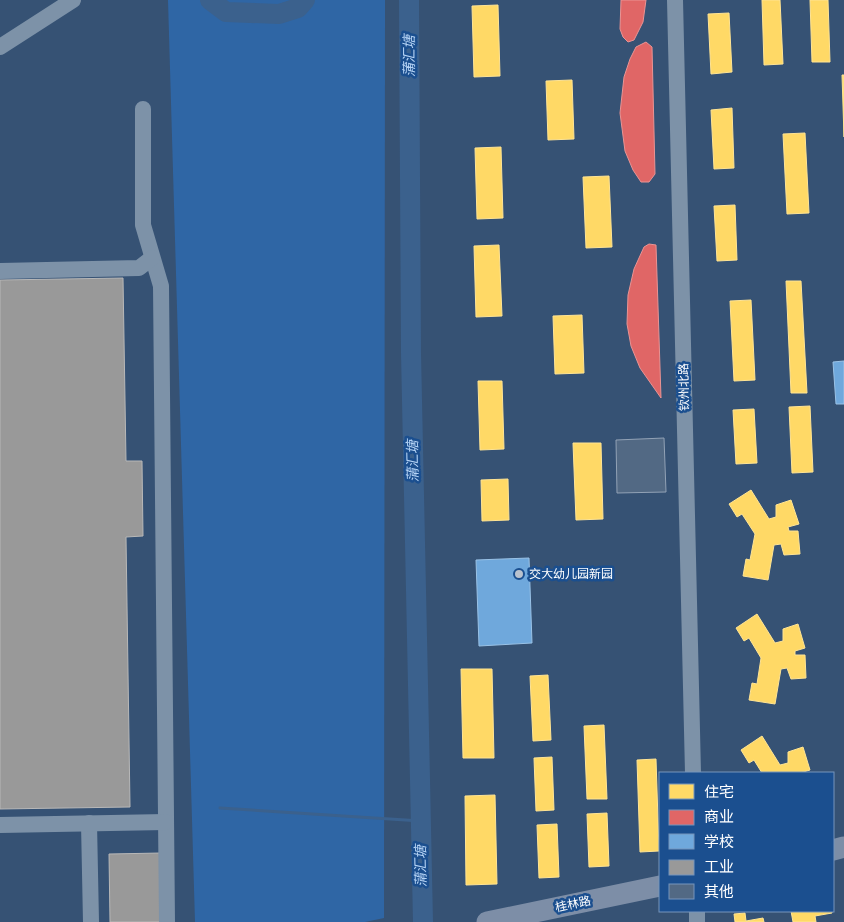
<svg xmlns="http://www.w3.org/2000/svg" width="844" height="922" viewBox="0 0 844 922" font-family="'Fira Sans','Noto Sans SC',sans-serif">
<style>
.green{fill:#2f66a5}
.homes{fill:#ffd966;stroke:#ffe494}
.shops{fill:#e06666;stroke:#e99494}
.schools{fill:#6fa8dc;stroke:#9ac2e6}
.industry{fill:#999;stroke:#b8b8b8}
.lines{fill:none;stroke-linecap:round;stroke-linejoin:round}
.stream{stroke:#3b618d;stroke-width:3}
.river{stroke:#3b618d;stroke-width:20}
.building{fill:#526984;stroke:#92a2b6}
.minor{stroke:#7d92a8;stroke-width:16}
.major{stroke:#7d8ea7;stroke-width:21}
.poi-dot{fill:#b9c2ce;stroke:#1b4f8f;stroke-width:2}
.labels{text-anchor:middle;dominant-baseline:central;stroke-width:5;stroke-linejoin:round;paint-order:stroke}
.street-label{font-size:12px;fill:#fff;stroke:#1b4f8f}
.poi-label{font-size:12px;fill:#fff;stroke:#1b4f8f;text-anchor:start}
.water-label{font-size:14px;font-style:italic;fill:#b5d3f5;stroke:#1b4f8f}
</style>
<rect width="100%" height="100%" fill="#365274"/>
<polygon class="green" points="168,0 385,0 384,918 365,922 195,922"/>
<g class="homes">
<polygon points="762,0 780,0 783,64 764,65"/>
<polygon points="810,0 828,0 830,62 812,62"/>
<polygon points="498,5 500,76 474,77 472,6"/>
<polygon points="729,13 732,72 711,74 708,14"/>
<polygon points="842,75 844,75 844,137"/>
<polygon points="572,80 574,139 548,140 546,81"/>
<polygon points="732,108 734,168 714,169 711,110"/>
<polygon points="805,133 809,213 787,214 783,134"/>
<polygon points="501,147 503,218 477,219 475,148"/>
<polygon points="609,176 612,247 586,248 583,177"/>
<polygon points="735,205 737,260 717,261 714,206"/>
<polygon points="499,245 502,316 476,317 474,246"/>
<polygon points="786,281 801,281 807,393 791,393"/>
<polygon points="751,300 755,380 734,381 730,301"/>
<polygon points="582,315 584,373 555,374 553,316"/>
<polygon points="478,381 502,381 504,449 480,450"/>
<polygon points="810,406 813,472 792,473 789,407"/>
<polygon points="754,409 757,463 736,464 733,410"/>
<polygon points="573,443 601,443 603,519 576,520"/>
<polygon points="508,479 509,520 482,521 481,480"/>
<polygon points="751,490 769,519 776,517 776,505 791,500 799,524 788,527 789,531 798,531 800,554 784,555 781,544 774,545 768,580 743,576 746,559 750,560 755,534 742,514 737,517 729,504"/>
<polygon points="757,614 775,643 783,641 783,629 798,624 805,648 795,651 795,655 805,655 806,678 791,679 787,668 781,669 775,704 749,700 752,683 757,684 761,658 749,638 744,641 736,628"/>
<polygon points="461,669 492,669 494,758 463,758"/>
<polygon points="548,675 551,740 533,741 530,676"/>
<polygon points="604,725 607,799 587,799 584,726"/>
<polygon points="762,736 780,765 788,763 788,752 803,747 810,770 800,773 762,773 754,760 749,763 741,750"/>
<polygon points="552,757 554,810 536,811 534,758"/>
<polygon points="656,759 659,851 640,852 637,760"/>
<polygon points="495,795 497,884 466,885 465,796"/>
<polygon points="607,813 609,866 589,867 587,814"/>
<polygon points="557,824 559,877 539,878 537,825"/>
<polygon points="791,911 832,911 832,913 815,916 816,922 793,922"/>
<polygon points="745,913 746,921 763,918 764,922 735,922 734,914"/>
</g>
<g class="shops">
<polygon points="621,0 646,0 643,22 634,40 628,42 623,37 620,29"/>
<polygon points="646,42 652,47 655,174 649,182 641,182 633,170 625,151 620,113 624,77 630,59 636,47"/>
<polygon points="649,244 656,245 661,398 640,368 631,346 627,324 628,295 634,269 644,247"/>
</g>
<g class="schools">
<polygon points="844,361 844,404 836,404 833,362"/>
<polygon points="529,558 532,643 479,646 476,560"/>
</g>
<g class="industry">
<polygon points="123,278 126,461 142,461 143,536 126,537 130,807 0,809 0,280"/>
<polygon points="161,853 162,922 110,922 109,854"/>
</g>
<g class="lines">
<polyline class="stream" points="220,808 421,821"/>
<g class="river">
<polyline points="210,0 226,12 279,14 298,8 305,0"/>
<polyline points="409,0 411,353 423,922"/>
</g>
</g>
<polygon class="building" points="664,438 666,492 617,493 616,440"/>
<g class="lines">
<g class="minor">
<polyline points="675,0 693,773"/>
<polyline points="0,47 73,0"/>
<polyline points="143,109 143,225 161,286 167,922"/>
<polyline points="0,271 139,268 152,258"/>
<polyline points="89,823 91,922"/>
<polyline points="0,825 166,822"/>
<polyline points="697,911 697,922"/>
</g>
<g class="major">
<polyline points="833,850 844,847"/>
<polyline points="487,922 660,886"/>
</g>
</g>
<circle class="poi-dot" cx="519" cy="574" r="5"/>
<g class="labels">
<g class="street-label">
<text transform="translate(684 387) rotate(-91)">钦州北路</text>
<text transform="translate(573 904) rotate(-12)">桂林路</text>
</g>
<g class="poi-label">
<text x="529" y="574">交大幼儿园新园</text>
</g>
<g class="water-label">
<text transform="translate(409 56) rotate(-90)">蒲汇塘</text>
<text transform="translate(413 461) rotate(-91)">蒲汇塘</text>
<text transform="translate(421 866) rotate(-91)">蒲汇塘</text>
</g>
</g>
<rect x="659" y="772" width="175" height="140" fill="#1b4f8f" stroke="#7695bc"/>
<rect x="669" y="784" width="25" height="15" fill="#ffd966" stroke="#7695bc"/>
<text x="704" y="797" font-size="15" fill="#ffffff">住宅</text>
<rect x="669" y="810" width="25" height="15" fill="#e06666" stroke="#7695bc"/>
<text x="704" y="822" font-size="15" fill="#ffffff">商业</text>
<rect x="669" y="834" width="25" height="15" fill="#6fa8dc" stroke="#7695bc"/>
<text x="704" y="847" font-size="15" fill="#ffffff">学校</text>
<rect x="669" y="860" width="25" height="15" fill="#999999" stroke="#7695bc"/>
<text x="704" y="872" font-size="15" fill="#ffffff">工业</text>
<rect x="669" y="884" width="25" height="15" fill="#526984" stroke="#7695bc"/>
<text x="704" y="897" font-size="15" fill="#ffffff">其他</text>
</svg>
